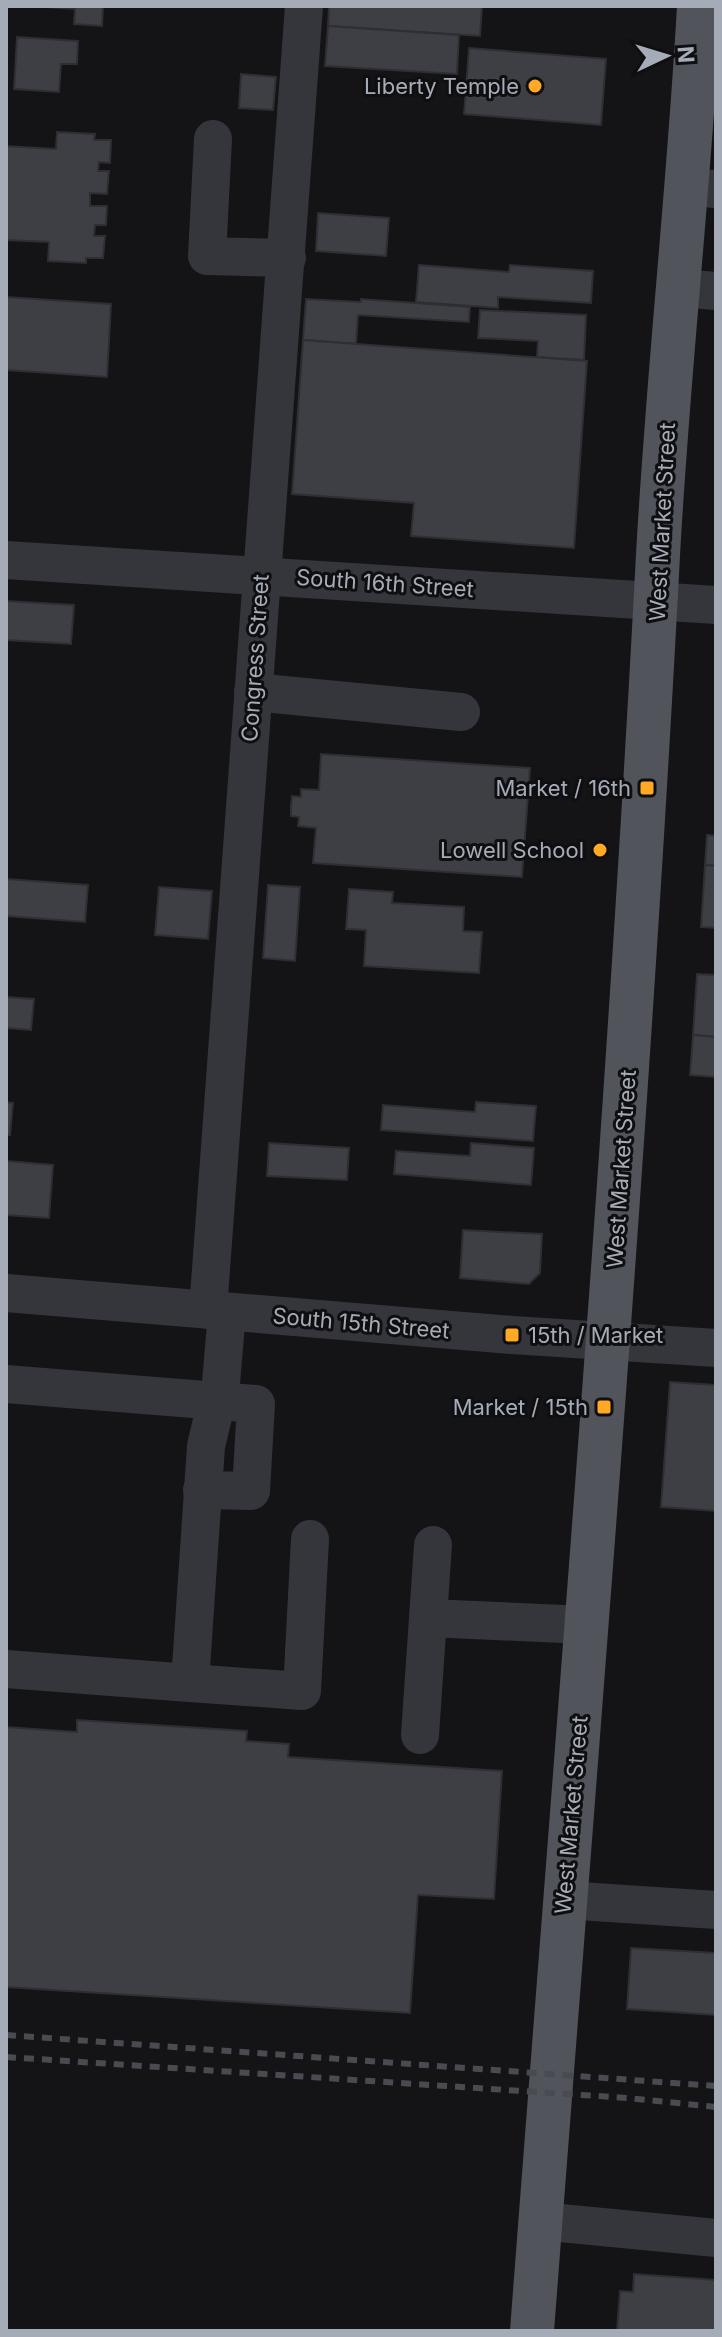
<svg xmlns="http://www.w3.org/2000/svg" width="722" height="2337" viewBox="0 0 722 2337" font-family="Inter,sans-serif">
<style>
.building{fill:#3e3f44;stroke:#2e2e33;stroke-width:2}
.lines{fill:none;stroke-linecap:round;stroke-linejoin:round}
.minor{stroke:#35363c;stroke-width:38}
.major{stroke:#51545b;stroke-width:44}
.rail{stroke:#484b51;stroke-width:6;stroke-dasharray:10 8;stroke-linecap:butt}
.poi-dot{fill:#ffa924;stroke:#0f0f11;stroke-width:3}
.labels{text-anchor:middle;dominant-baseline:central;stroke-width:6;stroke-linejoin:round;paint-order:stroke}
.poi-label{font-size:22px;fill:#a5acb8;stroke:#0f0f11;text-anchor:end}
.street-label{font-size:22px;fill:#a5acb8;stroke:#0f0f11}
</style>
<rect width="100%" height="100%" fill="#141416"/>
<g class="building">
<polygon points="30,6 103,6 102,26 74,24 75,9"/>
<polygon points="329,6 482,6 480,36 328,26"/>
<polygon points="328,26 459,35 457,74 325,66"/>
<polygon points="17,37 78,41 77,64 61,64 59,92 14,89"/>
<polygon points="469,48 606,59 601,125 464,114"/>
<polygon points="241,74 276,77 273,110 239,108"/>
<polygon points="57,132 95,134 94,140 111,140 110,163 99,162 98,171 109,171 107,194 90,193 90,206 107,206 106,225 95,225 94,236 105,236 103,258 86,258 86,263 48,261 49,242 6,240 6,146 56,149"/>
<polygon points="318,213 389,218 386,256 316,251"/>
<polygon points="419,265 509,272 510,265 593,271 591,303 498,297 498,308 416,302"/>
<polygon points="6,297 111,304 107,377 6,370"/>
<polygon points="306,299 361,302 361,299 470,307 469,322 358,315 356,344 303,340"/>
<polygon points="480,310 586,315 584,360 537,357 538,341 478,338"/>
<polygon points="303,340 587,361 574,548 411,536 414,503 292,494"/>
<polygon points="6,601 74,605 71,644 6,640"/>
<polygon points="321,754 530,768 522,877 313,863 316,828 298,826 299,817 291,816 291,806 292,796 301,797 301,789 319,790"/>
<polygon points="707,835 716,836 716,866 705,865"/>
<polygon points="705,865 716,866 716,928 701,927"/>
<polygon points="6,879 88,885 85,922 6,916"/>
<polygon points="268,885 300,887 295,961 263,958"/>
<polygon points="159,887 212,891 208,939 155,935"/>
<polygon points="349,889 393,892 392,903 464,907 463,931 482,932 479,973 364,966 366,930 346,929"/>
<polygon points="697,974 716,975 716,1037 693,1035"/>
<polygon points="6,997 34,999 31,1030 6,1028"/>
<polygon points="693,1035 716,1037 716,1077 690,1075"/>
<polygon points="6,1102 13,1103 10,1135 6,1135"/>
<polygon points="476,1102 536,1106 533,1141 381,1130 383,1105 475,1112"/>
<polygon points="269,1143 349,1148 347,1180 267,1176"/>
<polygon points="471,1143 534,1148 531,1185 394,1174 396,1151 470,1156"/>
<polygon points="6,1161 53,1165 49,1218 6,1215"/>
<polygon points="463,1230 542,1234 540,1273 529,1284 460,1278"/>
<polygon points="670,1382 716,1385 716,1511 661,1507"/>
<polygon points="77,1720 247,1731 246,1741 289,1744 288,1757 502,1771 494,1899 418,1895 410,2013 6,1987 6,1727 77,1732"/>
<polygon points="631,1948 716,1953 716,2015 627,2009"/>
<polygon points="634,2274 716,2280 716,2331 617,2331 620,2291 633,2292"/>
</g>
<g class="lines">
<g class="minor">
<polyline points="213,139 207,256 287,258"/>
<polyline points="684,187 716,189"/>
<polyline points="677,288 716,291"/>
<polyline points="6,560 716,605"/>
<polyline points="253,692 461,712"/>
<polyline points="6,1293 512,1335 716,1348"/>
<polyline points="208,1310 304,6"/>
<polyline points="6,1384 256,1404 251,1491 202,1490"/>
<polyline points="428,1618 586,1625"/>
<polyline points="6,1669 190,1683 206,1446 221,1383 227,1312"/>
<polyline points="190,1683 302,1691 310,1539"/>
<polyline points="420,1735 433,1545"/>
<polyline points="564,1900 716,1910"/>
<polyline points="540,2221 716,2238"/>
</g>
<path class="major" d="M 532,2331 C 577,1739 627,1148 658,555 C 668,372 689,189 699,6"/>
<g class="rail">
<polyline points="6,2035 716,2086"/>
<polyline points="6,2057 628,2098 716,2107"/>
</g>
</g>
<g class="poi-dot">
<circle cx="535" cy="86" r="8"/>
<rect x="639" y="780" width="16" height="16" rx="4"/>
<circle cx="600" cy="850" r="8"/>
<rect x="504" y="1327" width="16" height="16" rx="4"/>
<rect x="596" y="1399" width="16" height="16" rx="4"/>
</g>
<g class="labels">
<g class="poi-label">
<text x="519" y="86">Liberty Temple</text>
<text x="631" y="788">Market / 16th</text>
<text x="584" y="850">Lowell School</text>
<text x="528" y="1335" text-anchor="start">15th / Market</text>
<text x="588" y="1407">Market / 15th</text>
</g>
<g class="street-label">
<text transform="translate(662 522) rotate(-87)">West Market Street</text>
<text transform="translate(385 583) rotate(4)">South 16th Street</text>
<text transform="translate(255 658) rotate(-86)">Congress Street</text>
<text transform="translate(621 1169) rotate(-86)">West Market Street</text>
<text transform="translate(361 1323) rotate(5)">South 15th Street</text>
<text transform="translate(571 1815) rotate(-85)">West Market Street</text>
</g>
</g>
<rect width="722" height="2337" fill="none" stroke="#a5acb8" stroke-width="16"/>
<g transform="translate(666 56) rotate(86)" stroke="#0f0f11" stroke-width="6" paint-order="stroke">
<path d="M0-6L14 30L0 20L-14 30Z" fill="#a5acb8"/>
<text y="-12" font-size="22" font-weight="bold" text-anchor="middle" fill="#a5acb8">N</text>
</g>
</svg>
